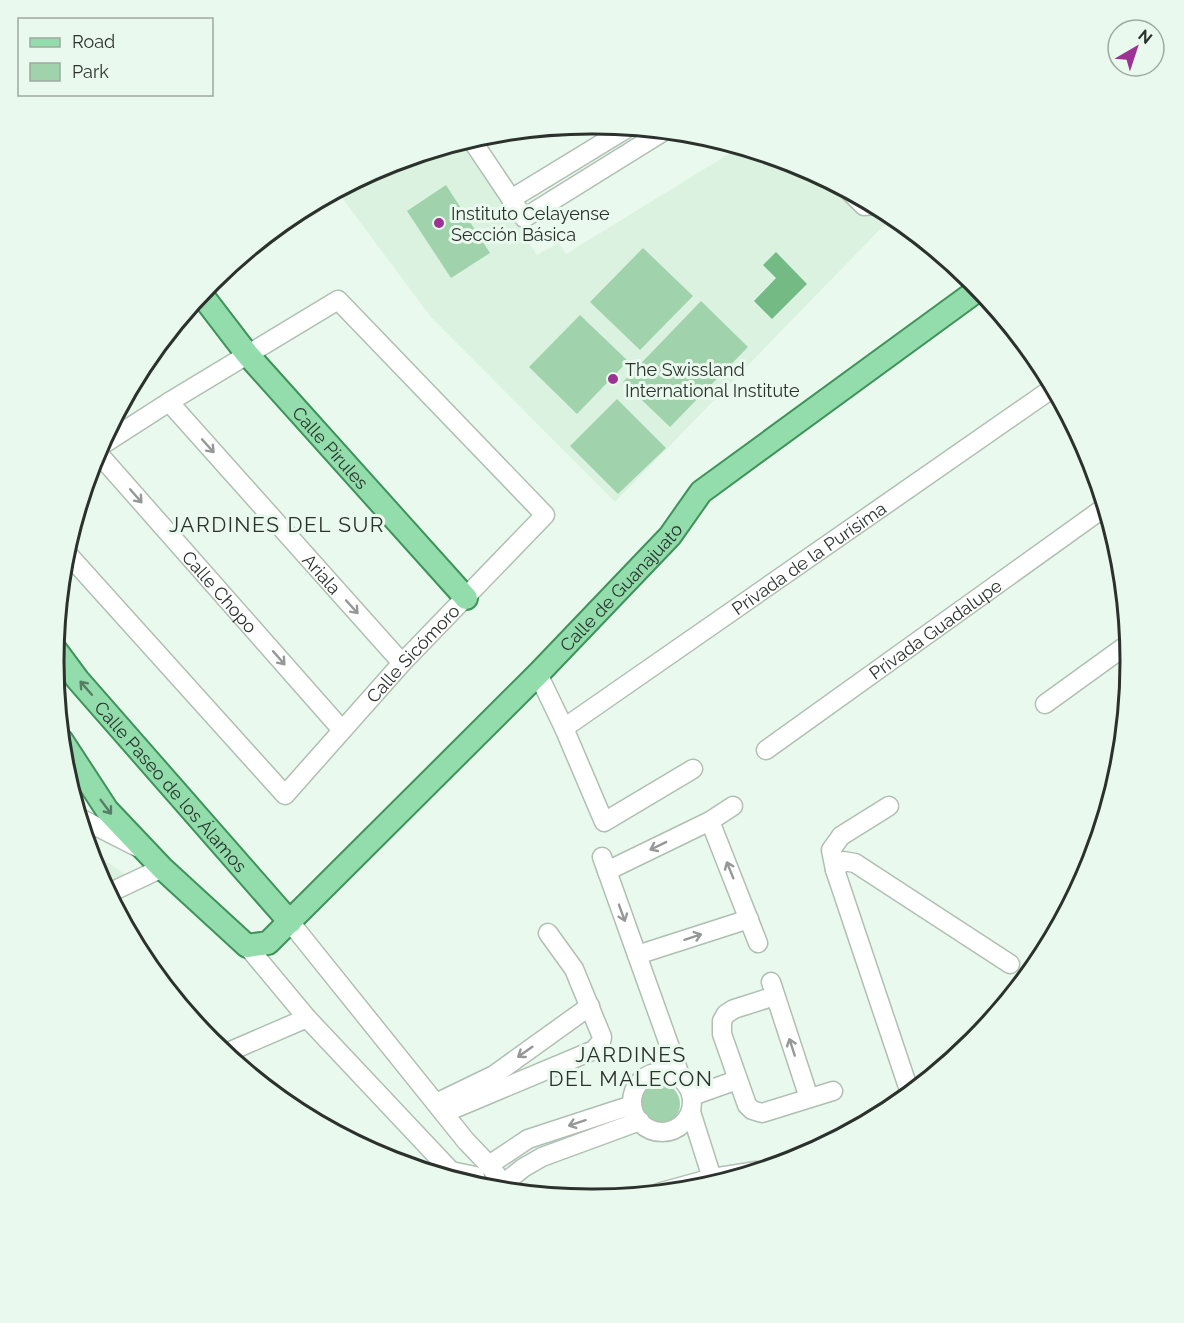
<svg xmlns="http://www.w3.org/2000/svg" width="1184" height="1323" viewBox="0 0 1184 1323" font-family="Raleway,sans-serif">
<style>
.built{fill:#dbf2e0}
.green{fill:#a0d3ab}
.water{fill:#74ba85}
.lines{fill:none;stroke-linecap:round;stroke-linejoin:round}
.minor-casing{stroke:#b0bfb3;stroke-width:21}
.major-casing{stroke:#3f925a;stroke-width:26}
.minor{stroke:#fff;stroke-width:18}
.major{stroke:#92ddab;stroke-width:22}
.oneway{stroke:#959896}
.oneway2{stroke:#597e66}
.poi-dot{fill:#9c3294;stroke:#eaf9ed;stroke-width:2}
.labels{text-anchor:middle;dominant-baseline:central;stroke-width:6;stroke-linejoin:round;paint-order:stroke}
.poi-label{font-size:18px;fill:#2b312d;stroke:#eaf9ed;text-anchor:start}
.street-label{font-size:18px;fill:#2b312d;stroke:#eaf9ed}
.quarter-label{font-size:21px;letter-spacing:1.5px;fill:#2b312d;stroke:#eaf9ed}
.rim{fill:none;stroke:#2b312d;stroke-width:3}
</style>
<rect width="100%" height="100%" fill="#eaf9ed"/>
<g class="built">
<polygon points="462,141 537,255 559,243 566,254 740,147 798,165 893,216 615,502 430,316 337,191 386,164"/>
<polygon points="94,853 126,875 128,882 108,892 95,867 91,854"/>
</g>
<g class="green">
<polygon points="446,185 490,253 451,278 407,211"/>
<polygon points="643,248 693,296 640,350 590,302"/>
<polygon points="701,301 748,347 670,427 623,382"/>
<polygon points="580,315 628,361 577,414 529,367"/>
<polygon points="617,399 666,448 618,494 570,446"/>
<circle cx="659" cy="1104" r="21"/>
</g>
<polygon class="water" points="776,252 807,284 772,319 754,301 776,278 763,265"/>
<g class="lines">
<g class="minor-casing">
<g id="minor">
<polyline points="471,139 524,218 664,131"/>
<polyline points="850,192 864,206 873,205"/>
<polyline points="511,199 629,127"/>
<path id="s1" d="M 169,402 L 402,663"/>
<path id="s2" d="M 97,452 L 342,730"/>
<path id="s3" d="M 66,552 L 285,795 L 402,663 L 545,515 L 338,300 L 169,402 L 99,447"/>
<polyline points="538,674 564,728 604,822 693,769"/>
<polyline points="1045,704 1128,644"/>
<path id="s4" d="M 564,728 L 1053,388"/>
<path id="s5" d="M 766,750 L 1105,507"/>
<polyline points="80,818 137,847"/>
<polyline points="710,821 758,943"/>
<polyline points="602,857 681,1078"/>
<polyline points="835,870 831,850 841,836 889,806"/>
<polyline points="607,871 710,821 733,806"/>
<polyline points="109,893 162,868"/>
<polyline points="290,922 466,1141 489,1165 509,1191"/>
<polyline points="247,946 307,1018 451,1171 475,1176"/>
<polyline points="637,955 749,919"/>
<polyline points="771,982 809,1098"/>
<polyline points="775,996 734,1009 726,1014 722,1021 722,1034 747,1105 752,1110 762,1113 833,1091"/>
<polyline points="226,1053 307,1018"/>
<circle cx="662" cy="1102" r="30"/>
<polyline points="910,1093 835,870 843,861 855,863 1010,964"/>
<polyline points="692,1096 737,1080"/>
<polyline points="436,1103 494,1075 590,1006"/>
<polyline points="691,1112 712,1178"/>
<polyline points="444,1113 594,1050 601,1042 602,1037 574,969 548,933"/>
<polyline points="489,1165 528,1139 632,1105"/>
<polyline points="503,1184 523,1168 542,1157 640,1121"/>
<polyline points="658,1193 712,1178 757,1171"/>
</g>
</g>
<g class="major-casing">
<g id="major">
<path id="s6" d="M 201,294 L 247,354 L 466,598"/>
<path id="s7" d="M 55,649 L 78,680 L 290,922"/>
<path id="s8" d="M 62,741 L 107,810 L 162,868 L 247,946 L 268,943 L 538,674 L 670,536 L 701,492 L 979,289"/>
</g>
</g>
<use href="#minor" class="minor"/>
<use href="#major" class="major"/>
</g>
<defs><path id="oneway-shaft" d="M-6 0H5M1.5-3L5.5 0L1.5 3" fill="none" stroke-width="1.6" stroke-linecap="round" stroke-linejoin="round" transform="scale(1.5)"/></defs>
<g class="oneway">
<use href="#oneway-shaft" transform="translate(208 446) rotate(48)"/>
<use href="#oneway-shaft" transform="translate(136 496) rotate(49)"/>
<use href="#oneway-shaft" transform="translate(352 607) rotate(48)"/>
<use href="#oneway-shaft" transform="translate(279 658) rotate(49)"/>
<use href="#oneway-shaft" transform="translate(658 846) rotate(154)"/>
<use href="#oneway-shaft" transform="translate(730 870) rotate(-112)"/>
<use href="#oneway-shaft" transform="translate(622 913) rotate(70)"/>
<use href="#oneway-shaft" transform="translate(693 937) rotate(-18)"/>
<use href="#oneway-shaft" transform="translate(792 1047) rotate(-108)"/>
<use href="#oneway-shaft" transform="translate(525 1052) rotate(145)"/>
<use href="#oneway-shaft" transform="translate(577 1123) rotate(162)"/>
</g>
<g class="oneway2">
<use href="#oneway-shaft" transform="translate(86 688) rotate(-131)"/>
<use href="#oneway-shaft" transform="translate(106 807) rotate(53)"/>
</g>
<g class="poi-dot">
<circle cx="439" cy="223" r="6"/>
<circle cx="613" cy="379" r="6"/>
</g>
<g class="labels">
<g class="poi-label">
<text x="451" y="213">Instituto Celayense<tspan x="451" dy="21">Sección Básica</tspan></text>
<text x="625" y="369">The Swissland<tspan x="625" dy="21">International Institute</tspan></text>
</g>
<g class="street-label">
<text stroke="none"><textPath href="#s6" startOffset="201">Calle Pirules</textPath></text>
<text stroke="none"><textPath href="#s4" startOffset="298">Privada de la Purísima</textPath></text>
<text stroke="none"><textPath href="#s1" startOffset="230">Ariala</textPath></text>
<text stroke="none"><textPath href="#s8" startOffset="800">Calle de Guanajuato</textPath></text>
<text stroke="none"><textPath href="#s2" startOffset="186">Calle Chopo</textPath></text>
<text stroke="none"><textPath href="#s5" startOffset="208">Privada Guadalupe</textPath></text>
<text stroke="none"><textPath href="#s3" startOffset="518">Calle Sicómoro</textPath></text>
<text stroke="none"><textPath href="#s7" startOffset="180">Calle Paseo de los Álamos</textPath></text>
</g>
<g class="quarter-label">
<text x="277" y="524">JARDINES DEL SUR</text>
<text x="631" y="1054">JARDINES<tspan x="631" dy="24">DEL MALECON</tspan></text>
</g>
</g>
<path d="M0 0H1184V1323H0ZM591 134H593A527 527 0 0 1 1120 661V662A527 527 0 0 1 593 1189H591A527 527 0 0 1 64 662V661A527 527 0 0 1 591 134Z" fill="#eaf9ed" fill-rule="evenodd"/>
<path class="rim" d="M591 134H593A527 527 0 0 1 1120 661V662A527 527 0 0 1 593 1189H591A527 527 0 0 1 64 662V661A527 527 0 0 1 591 134Z"/>
<rect x="18" y="18" width="195" height="78" fill="#eaf9ed" stroke="#9ea9a0" stroke-width="1.5"/>
<rect x="30" y="38" width="30" height="9" fill="#92ddab" stroke="#9ea9a0" stroke-width="1.5"/>
<text x="72" y="48" font-size="18" fill="#2b312d">Road</text>
<rect x="30" y="63" width="30" height="18" fill="#a0d3ab" stroke="#9ea9a0" stroke-width="1.5"/>
<text x="72" y="78" font-size="18" fill="#2b312d">Park</text>
<g transform="translate(1136 48) rotate(39)"><circle r="28" fill="#eaf9ed" stroke="#9ea9a0" stroke-width="1.5"/>
<path d="M0-4.5L10 22L0 15L-10 22Z" fill="#9c3294"/>
<text y="-9" font-size="16" font-weight="bold" text-anchor="middle" fill="#2b312d">N</text>
</g>
</svg>
